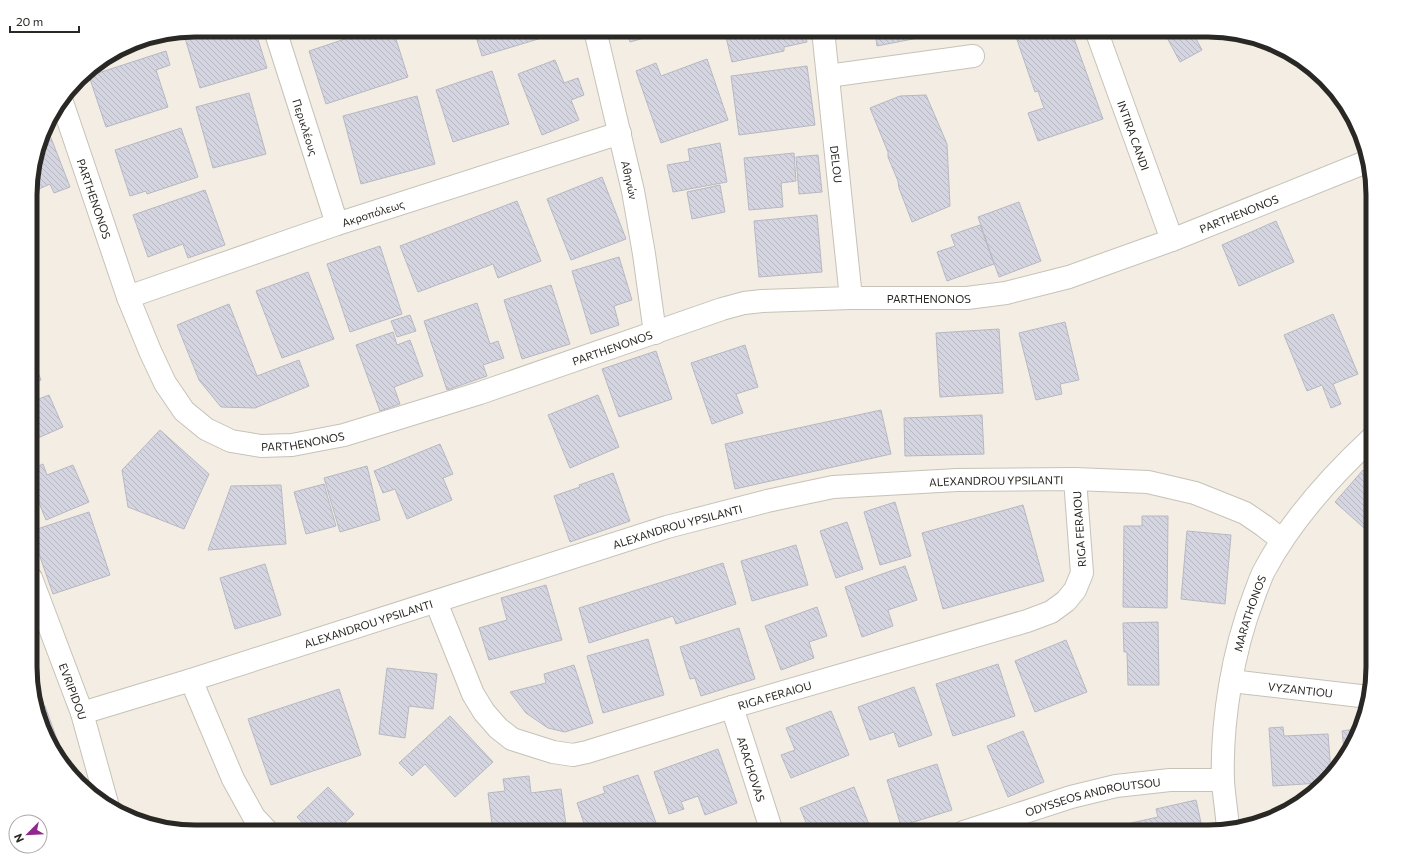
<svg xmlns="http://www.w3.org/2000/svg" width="1403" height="862" viewBox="0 0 1403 862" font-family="Commissioner,sans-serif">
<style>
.building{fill:url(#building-back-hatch);stroke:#b7b8c3}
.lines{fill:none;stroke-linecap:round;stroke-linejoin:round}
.street-casing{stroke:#c7c2b7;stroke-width:24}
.path{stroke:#95918a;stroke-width:2.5;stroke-dasharray:4 2;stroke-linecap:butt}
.street{stroke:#fff;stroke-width:22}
.labels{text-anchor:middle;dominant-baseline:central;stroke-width:3;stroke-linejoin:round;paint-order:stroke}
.street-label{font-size:11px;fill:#2a2824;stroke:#fff}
.rim{fill:none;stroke:#2a2824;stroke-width:5}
</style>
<defs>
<pattern id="building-back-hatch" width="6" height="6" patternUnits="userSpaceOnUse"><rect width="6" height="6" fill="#d4d5e0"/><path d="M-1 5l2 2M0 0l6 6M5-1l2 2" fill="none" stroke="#b6b7c0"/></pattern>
</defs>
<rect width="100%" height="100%" fill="#f3ede3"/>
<g class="building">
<polygon points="209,30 255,30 267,68 200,88 185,38"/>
<polygon points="372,30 393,30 408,77 326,104 309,51"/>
<polygon points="474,30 557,30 558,33 482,56"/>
<polygon points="627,30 672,30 630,42"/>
<polygon points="740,30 804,30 807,42 784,47 784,51 732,62 725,33"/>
<polygon points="861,30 916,30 918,38 877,46 875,32 862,34"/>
<polygon points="1017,30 1071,30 1103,119 1038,141 1028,113 1044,108 1038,91 1035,92 1014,31"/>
<polygon points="1163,30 1193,30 1192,31 1202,50 1180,62"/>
<polygon points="166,51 170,65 156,70 168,107 106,127 89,76"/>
<polygon points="707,59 728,120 661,143 636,71 656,63 661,76"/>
<polygon points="555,60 564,83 578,78 584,95 571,100 579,120 542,135 518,74"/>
<polygon points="807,66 815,125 739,135 731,76"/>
<polygon points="492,71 509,124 453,142 436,90"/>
<polygon points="249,93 266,154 213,168 196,107"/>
<polygon points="926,95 947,144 950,206 912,222 899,188 898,181 888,157 888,152 870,108 900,96"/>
<polygon points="417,96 435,164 361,184 343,116"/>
<polygon points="46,125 70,187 54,193 50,184 39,189 32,171"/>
<polygon points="181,128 198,177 147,194 146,191 130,196 115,150"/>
<polygon points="720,143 727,182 673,192 667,165 690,161 688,149"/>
<polygon points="794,153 796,181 781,183 783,207 749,210 744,158"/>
<polygon points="818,155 822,192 799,194 796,157"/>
<polygon points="602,177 626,239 571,260 547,199"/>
<polygon points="720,185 725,212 692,219 687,192"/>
<polygon points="205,190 225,245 188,258 183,244 148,257 133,215"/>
<polygon points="517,201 541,261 498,278 493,264 418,292 400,246"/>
<polygon points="1019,202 1041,261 999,277 978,217"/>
<polygon points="817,215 822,272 759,277 754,221"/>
<polygon points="1276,221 1294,262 1239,286 1222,245"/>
<polygon points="980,225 994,264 947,281 937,252 955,246 951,235"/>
<polygon points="380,246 402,314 350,332 327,264"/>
<polygon points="619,257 632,300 614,306 619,325 591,334 572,271"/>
<polygon points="308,272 334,339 282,358 256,291"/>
<polygon points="551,285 570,344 522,359 504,300"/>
<polygon points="477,303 490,344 498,341 504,358 483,365 487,376 447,390 424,321"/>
<polygon points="229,304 257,376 299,360 309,386 255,408 221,407 199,380 177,325"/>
<polygon points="1333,314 1358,374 1333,384 1341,404 1331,408 1322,385 1307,391 1284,335"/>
<polygon points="410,315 416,331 397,337 391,321"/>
<polygon points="1065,322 1079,380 1060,384 1062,394 1036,400 1019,333"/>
<polygon points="999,329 1003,393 940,397 936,333"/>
<polygon points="393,332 397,345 410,340 423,376 394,387 400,404 380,411 356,345"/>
<polygon points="745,345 758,387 736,394 743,413 712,424 691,363"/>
<polygon points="656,351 672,399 619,417 602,369"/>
<polygon points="31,355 41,380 31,384"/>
<polygon points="49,395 63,427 31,441 31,402"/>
<polygon points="598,395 619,447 570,468 548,415"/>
<polygon points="881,410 891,454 735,489 725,444"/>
<polygon points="982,415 984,454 905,456 904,418"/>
<polygon points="160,430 209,474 184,529 128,507 122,470"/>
<polygon points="440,444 453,474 443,478 452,500 407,519 395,489 383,493 374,471"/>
<polygon points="43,464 47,475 73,465 89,502 46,520 35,493 31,494 31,469"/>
<polygon points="367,466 380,520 340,532 324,478"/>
<polygon points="1363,470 1373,479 1373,536 1335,502"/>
<polygon points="613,473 630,521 570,542 554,496 580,487 579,485"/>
<polygon points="324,484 336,526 306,534 294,492"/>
<polygon points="281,485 286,544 208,550 231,486"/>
<polygon points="895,502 911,556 880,565 864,512"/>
<polygon points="1023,505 1044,581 943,609 922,533"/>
<polygon points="89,512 110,575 53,594 31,531"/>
<polygon points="1142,516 1168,516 1167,608 1123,607 1124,526 1142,526"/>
<polygon points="847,522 863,569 836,578 820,531"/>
<polygon points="1187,531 1231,535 1225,604 1181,599"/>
<polygon points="796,545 808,585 752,601 741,561"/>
<polygon points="723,563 736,604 676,624 673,616 589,643 579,608"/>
<polygon points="265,564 281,615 235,629 220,578"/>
<polygon points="905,566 917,600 888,610 893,626 862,637 845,587"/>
<polygon points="546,585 562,640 489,660 479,628 507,620 501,598"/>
<polygon points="817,607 827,636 809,642 814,658 781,670 765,626"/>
<polygon points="1158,622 1159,685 1128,685 1127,652 1124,652 1123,623"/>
<polygon points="739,628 755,679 701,696 695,678 690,679 680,647"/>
<polygon points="648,639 664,695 603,713 587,656"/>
<polygon points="1066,640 1087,692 1035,712 1015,661"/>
<polygon points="998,664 1015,716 953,736 936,684"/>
<polygon points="574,665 593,723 565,732 548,728 526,713 510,692 546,683 544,674"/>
<polygon points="387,668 437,674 433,709 409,706 405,738 379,734"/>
<polygon points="914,687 932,735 899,747 894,732 870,740 858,707"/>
<polygon points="339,689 361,755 271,785 248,719"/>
<polygon points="45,706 66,764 64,765 58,759 39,708"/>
<polygon points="831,711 849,755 791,778 781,755 795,750 786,728"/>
<polygon points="450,716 493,762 455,797 425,764 412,776 399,763"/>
<polygon points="1283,727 1284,736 1328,734 1331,772 1320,783 1273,786 1269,728"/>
<polygon points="1360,728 1345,759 1342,731"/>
<polygon points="1023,731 1044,782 1008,797 987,746"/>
<polygon points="718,749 737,803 705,815 698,796 681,802 684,809 669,814 654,772"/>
<polygon points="937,764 952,810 901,826 887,780"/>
<polygon points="638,775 658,828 647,832 587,832 577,803 605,793 603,787"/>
<polygon points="529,776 531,793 561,789 567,832 518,832 517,829 493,832 488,793 505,791 503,779"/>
<polygon points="328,787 354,814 339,828 342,832 311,832 297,817"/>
<polygon points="854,787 872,832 810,832 800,808"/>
<polygon points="1196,800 1203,832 1133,832 1131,823 1158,817 1156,809"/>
<polygon points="1292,809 1291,810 1271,816 1270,813"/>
<polygon points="734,828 736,832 725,832"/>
</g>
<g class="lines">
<g class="street-casing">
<g id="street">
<path id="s1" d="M 275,30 L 337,224"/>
<path id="s2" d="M 595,30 L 633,191 L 644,254 L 655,333"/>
<path id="s3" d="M 823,30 L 851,298"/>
<path id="s4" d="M 1096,30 L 1172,240"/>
<polyline points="828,76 973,56"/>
<path id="s5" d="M 62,102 L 128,297 L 150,351 L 165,383 L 184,411 L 206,429 L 231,441 L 261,446 L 292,445 L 344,435 L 480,393 L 722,309 L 744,303 L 762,301 L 851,298 L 967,298 L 1006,293 L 1069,277 L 1172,240 L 1366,162"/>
<path id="s6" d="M 128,297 L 337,224 L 620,133"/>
<path id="s7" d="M 31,578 L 82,713 L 108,807"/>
<path id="s8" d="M 436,602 L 473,694 L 484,712 L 498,728 L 512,739 L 553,752 L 573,755 L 587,752 L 732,707 L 1027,621 L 1051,612 L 1066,601 L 1075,590 L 1082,573 L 1075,479"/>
<polyline points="191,680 233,779 254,817 268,832"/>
<path id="s9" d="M 1231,681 L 1369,697"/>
<path id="s10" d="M 732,707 L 772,832"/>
<path id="s11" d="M 82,713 L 191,680 L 667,527 L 767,501 L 833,487 L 957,480 L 1075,479 L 1148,482 L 1195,493 L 1245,513 L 1264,526 L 1282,540"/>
<path id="s12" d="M 1228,829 C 1227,813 1224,797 1223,781 C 1221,722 1233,650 1254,596 C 1257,588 1260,579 1264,571 C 1291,520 1331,476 1373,437"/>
<path id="s13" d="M 964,832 L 1071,797 L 1116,786 L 1170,780 L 1223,780"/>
</g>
</g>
<polyline class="path" points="68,769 72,766"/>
<use href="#street" class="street"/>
</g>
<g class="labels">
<g class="street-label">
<text stroke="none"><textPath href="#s1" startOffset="102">Περικλέους</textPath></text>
<text stroke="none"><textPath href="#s4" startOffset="112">INTIRA CANDI</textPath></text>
<text stroke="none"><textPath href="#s3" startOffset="135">DELOU</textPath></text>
<text stroke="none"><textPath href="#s2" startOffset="154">Αθηνών</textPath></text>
<text stroke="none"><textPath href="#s5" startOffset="102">PARTHENONOS</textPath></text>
<text stroke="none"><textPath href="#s6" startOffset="259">Ακροπόλεως</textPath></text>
<text stroke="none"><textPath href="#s5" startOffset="1434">PARTHENONOS</textPath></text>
<text stroke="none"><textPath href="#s5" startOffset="1110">PARTHENONOS</textPath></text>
<text stroke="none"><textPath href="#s5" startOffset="786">PARTHENONOS</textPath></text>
<text stroke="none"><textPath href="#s5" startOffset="462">PARTHENONOS</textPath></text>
<text stroke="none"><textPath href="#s11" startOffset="948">ALEXANDROU YPSILANTI</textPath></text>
<text stroke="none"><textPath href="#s11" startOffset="624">ALEXANDROU YPSILANTI</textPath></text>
<text transform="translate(1079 529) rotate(-94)">RIGA FERAIOU</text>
<text stroke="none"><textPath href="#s12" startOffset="219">MARATHONOS</textPath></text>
<text stroke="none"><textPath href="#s11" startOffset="300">ALEXANDROU YPSILANTI</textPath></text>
<text stroke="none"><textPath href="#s9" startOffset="70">VYZANTIOU</textPath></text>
<text stroke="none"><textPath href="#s7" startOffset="121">EVRIPIDOU</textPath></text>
<text stroke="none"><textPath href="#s8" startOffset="433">RIGA FERAIOU</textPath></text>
<text stroke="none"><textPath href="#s10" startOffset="65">ARACHOVAS</textPath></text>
<text stroke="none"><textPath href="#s13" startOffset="134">ODYSSEOS ANDROUTSOU</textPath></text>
</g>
</g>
<path d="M0 0H1403V862H0ZM195 37H1208A158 158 0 0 1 1366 195V667A158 158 0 0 1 1208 825H195A158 158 0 0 1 37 667V195A158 158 0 0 1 195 37Z" fill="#fff" fill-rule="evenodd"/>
<path class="rim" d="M195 37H1208A158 158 0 0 1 1366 195V667A158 158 0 0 1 1208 825H195A158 158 0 0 1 37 667V195A158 158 0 0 1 195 37Z"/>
<g transform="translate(28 834) rotate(246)"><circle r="19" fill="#ffffff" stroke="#aaa9a7"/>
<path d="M0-3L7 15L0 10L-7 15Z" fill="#90298e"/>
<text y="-6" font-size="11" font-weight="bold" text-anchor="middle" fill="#2a2824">N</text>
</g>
<path d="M10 26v6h69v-6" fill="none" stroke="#2a2824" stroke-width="2"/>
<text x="16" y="26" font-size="12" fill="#2a2824" stroke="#ffffff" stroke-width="3" paint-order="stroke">20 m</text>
</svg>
